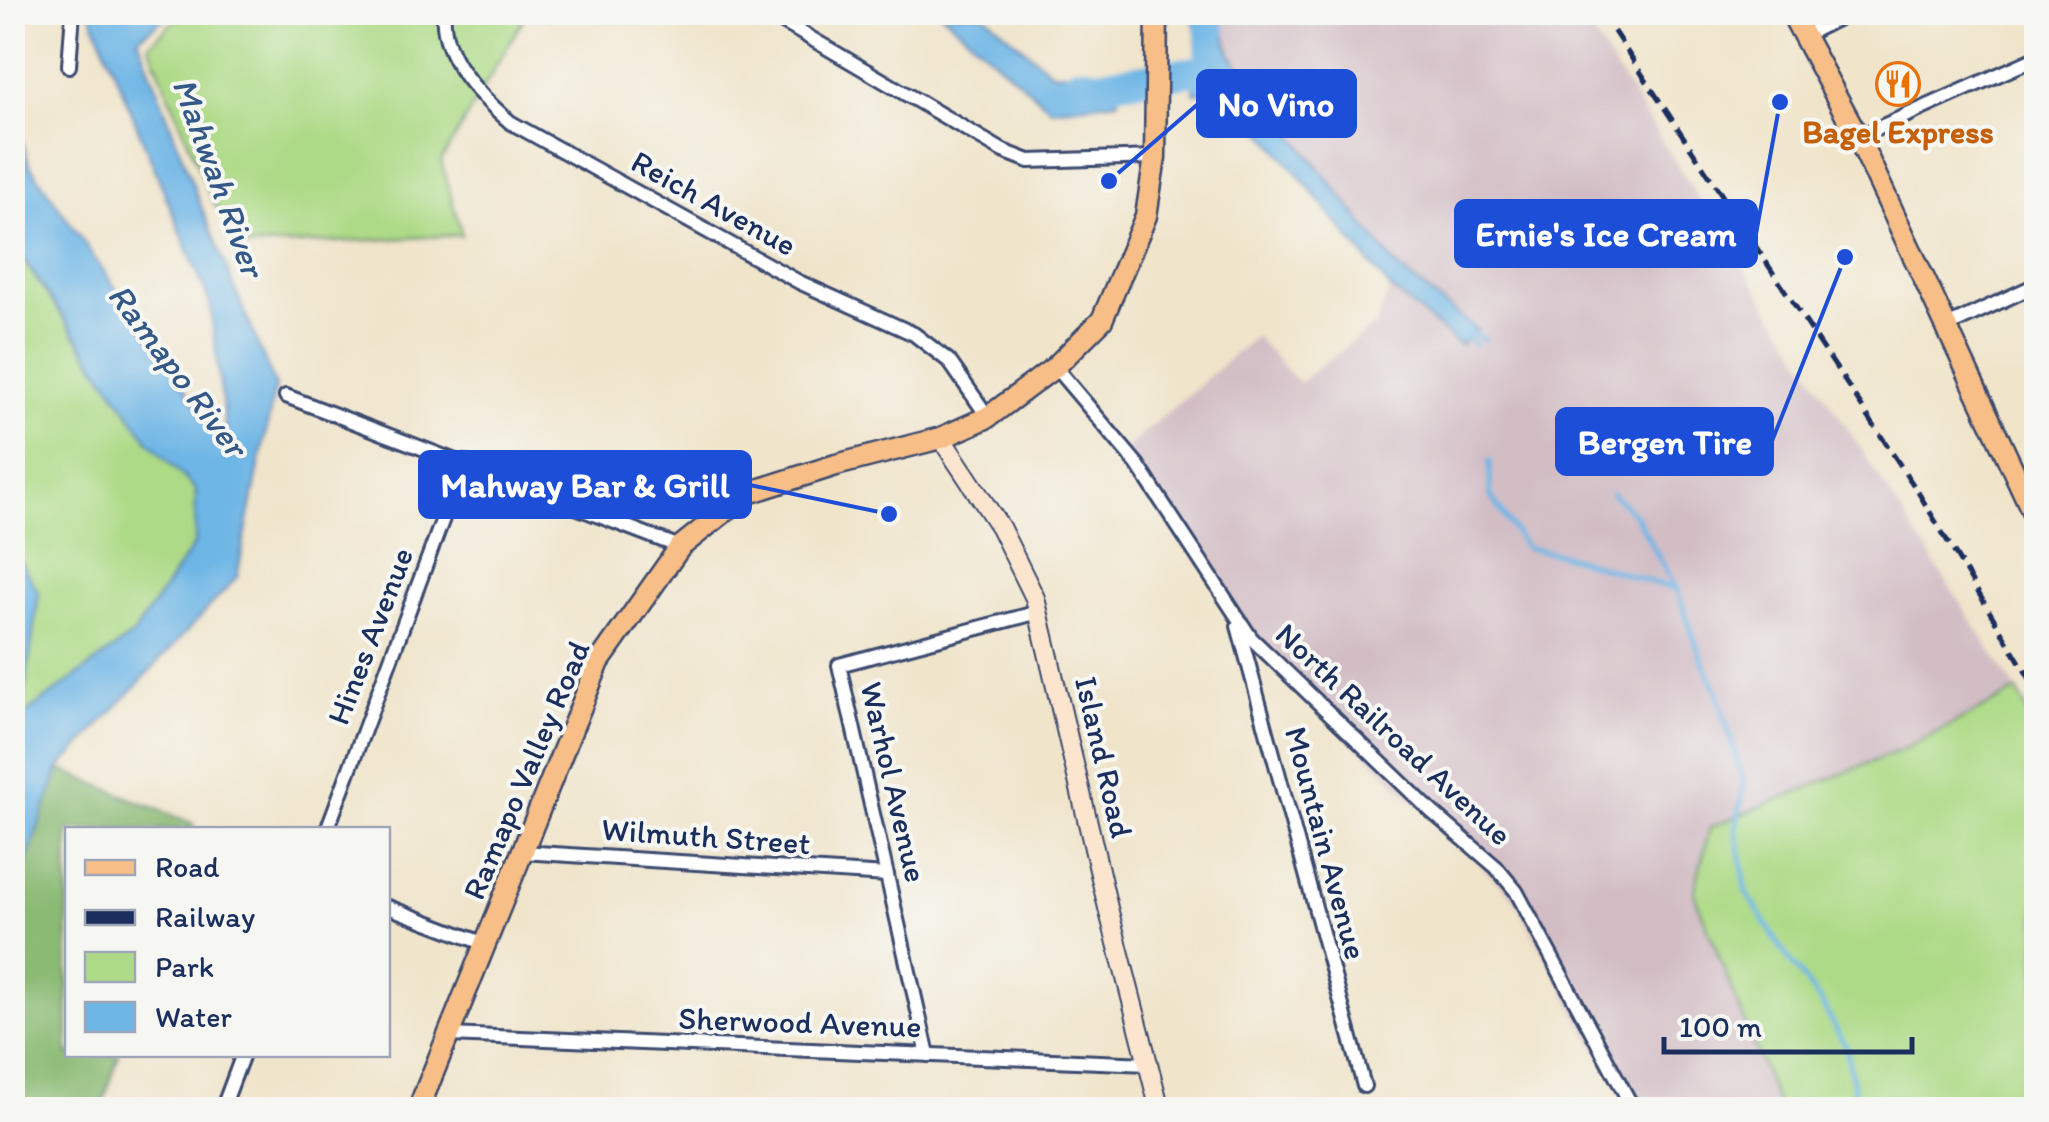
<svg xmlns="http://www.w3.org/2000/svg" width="2049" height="1122" viewBox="0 0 2049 1122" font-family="Itim,sans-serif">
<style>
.industrial{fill:#d2bdc5}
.green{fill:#adda86;stroke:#648472;stroke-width:2.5}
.forest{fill:#8aba73;stroke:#527468;stroke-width:2.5}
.water{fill:#6eb6e6;stroke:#4472a2;stroke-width:2.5}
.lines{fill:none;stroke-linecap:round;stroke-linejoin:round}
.stream{stroke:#6eb6e6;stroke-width:5}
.river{stroke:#6eb6e6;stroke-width:30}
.minor-casing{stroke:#3b4a6e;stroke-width:18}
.secondary-casing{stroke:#3b4a6e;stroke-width:22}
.primary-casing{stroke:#3b4a6e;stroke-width:25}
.minor{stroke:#fff;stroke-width:12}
.secondary{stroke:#fce5cf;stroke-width:18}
.primary{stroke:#f7be87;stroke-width:20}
.rail{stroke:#1b2f5e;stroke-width:5;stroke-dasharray:15 8;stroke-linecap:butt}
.labels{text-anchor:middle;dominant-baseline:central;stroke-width:8;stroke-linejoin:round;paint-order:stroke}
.food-label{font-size:32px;font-weight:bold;fill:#c56008;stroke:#f6f6f2}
.street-label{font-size:32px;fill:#1b2f5e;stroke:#f6f6f2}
.water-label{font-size:35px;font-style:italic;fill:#345887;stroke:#f6f6f2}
.leader{fill:none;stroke:#1d4ed8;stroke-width:4}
.callout-dot{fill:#1d4ed8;stroke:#f6f6f2;stroke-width:4}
.callout{fill:#1d4ed8;stroke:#1d4ed8;stroke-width:4}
.callout-label{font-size:35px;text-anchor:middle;font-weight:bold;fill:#fff}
</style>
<rect width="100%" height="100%" fill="#f6f6f2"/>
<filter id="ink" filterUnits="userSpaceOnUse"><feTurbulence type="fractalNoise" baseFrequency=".01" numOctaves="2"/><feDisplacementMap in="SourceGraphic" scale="20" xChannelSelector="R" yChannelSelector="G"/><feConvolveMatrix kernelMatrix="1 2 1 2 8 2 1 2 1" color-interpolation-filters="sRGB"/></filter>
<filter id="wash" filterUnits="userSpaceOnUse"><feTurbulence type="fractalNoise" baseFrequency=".0048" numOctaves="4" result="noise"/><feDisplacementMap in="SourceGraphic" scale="40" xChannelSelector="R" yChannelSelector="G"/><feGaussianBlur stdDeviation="2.25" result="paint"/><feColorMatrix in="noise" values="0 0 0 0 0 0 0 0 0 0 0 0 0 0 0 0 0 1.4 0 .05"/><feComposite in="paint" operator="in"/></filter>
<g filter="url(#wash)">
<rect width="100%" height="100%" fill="#f0e4ca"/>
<polygon class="industrial" points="1220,13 1579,13 2017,691 1906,748 1710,828 1694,893 1779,1109 1629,1109 1513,897 1268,659 1121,453 1255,336 1299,383 1376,324 1398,268 1230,54"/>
<g class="green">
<polygon points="518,12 525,16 441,161 462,235 244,247 212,200 149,45 174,21 192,13"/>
<polygon points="12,244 148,440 196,490 195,543 133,635 20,718 39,594 16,555 13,556"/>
<polygon points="2017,691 2036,730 2036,1109 1779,1109 1694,893 1710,827 1906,748"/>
</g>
<polygon class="forest" points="59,769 194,824 192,830 68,830 68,1054 119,1055 101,1109 13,1110 12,983 22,873"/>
<g class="water">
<polygon points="93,12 171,13 138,38 200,204 275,386 237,577 59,769 22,873 13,983 13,556 16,555 39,593 21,717 133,635 195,543 196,490 148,440 13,244 13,110 29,164 228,450 210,303 91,14"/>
<polygon points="941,13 983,13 1051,72 1120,73 1118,101 1051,109"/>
<path d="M 1191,13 L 1220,13 L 1230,54 L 1398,268 L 1477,330 L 1460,345 L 1390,288 L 1229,89 L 1194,93 C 1196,69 1201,33 1191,13 Z"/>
</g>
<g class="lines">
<g class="stream">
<polyline points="1472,334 1484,339"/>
<polyline points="1469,337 1475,345"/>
<polyline points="1490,460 1490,495 1526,548 1560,554 1674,589"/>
<polyline points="1612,494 1636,516 1677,590 1702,660 1717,691 1744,784 1736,829 1747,893 1783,951 1820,1001 1846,1046 1858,1110"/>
</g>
<polyline class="river" points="1078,81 1098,84 1212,69 1209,12"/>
</g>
</g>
<g filter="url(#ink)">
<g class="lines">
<g class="minor-casing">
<g id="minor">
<path d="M 444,12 C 440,57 480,96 510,122 L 799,282 L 914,334 L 949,361 L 988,417"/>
<polyline points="766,12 1003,151 1029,161 1155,157"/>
<polyline points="1805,35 1851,12"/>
<polyline points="69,66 73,12"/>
<polyline points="1858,137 2036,58"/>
<polyline points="1945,327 2036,285"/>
<polyline points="1055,367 1137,464 1251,638 1431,811 1496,867 1516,891 1634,1110"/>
<polyline points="286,396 680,547"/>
<polyline points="1238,626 1364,1086"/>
<polyline points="327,830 464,462"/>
<polyline points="522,852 887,875"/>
<polyline points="388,907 485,944"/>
<polyline points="449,1035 1148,1064"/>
<polyline points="928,1055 839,665 1039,612"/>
<polyline points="222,1110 243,1054"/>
</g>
</g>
<g class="secondary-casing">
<polyline id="secondary" points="941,438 1000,527 1035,598 1108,908 1160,1110"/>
</g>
<g class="primary-casing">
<g id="primary">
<polyline points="1791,12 1858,137 2036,519"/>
<polyline points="418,1110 599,662 680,547 748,493 836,465 941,438 988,417 1055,367 1102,320 1146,216 1155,157 1157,12"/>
</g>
</g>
<use href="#minor" class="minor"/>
<use href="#secondary" class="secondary"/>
<use href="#primary" class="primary"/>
<polyline class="rail" points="1601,12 1918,492 2036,689"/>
</g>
</g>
<defs>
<g id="restaurant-ring" transform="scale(2.25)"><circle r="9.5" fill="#f6f6f2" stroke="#e8710a" stroke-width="1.5"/><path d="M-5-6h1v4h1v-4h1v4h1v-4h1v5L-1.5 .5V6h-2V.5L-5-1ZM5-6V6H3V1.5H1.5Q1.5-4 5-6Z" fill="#e8710a"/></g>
</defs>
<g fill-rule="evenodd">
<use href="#restaurant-ring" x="1898" y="84"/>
</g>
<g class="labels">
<g class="food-label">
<text x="1898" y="132">Bagel Express</text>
</g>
<g class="street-label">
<text transform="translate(714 203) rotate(29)">Reich Avenue</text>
<text transform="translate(370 636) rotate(-69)">Hines Avenue</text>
<text transform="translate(1394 734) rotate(43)">North Railroad Avenue</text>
<text transform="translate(1104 757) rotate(77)">Island Road</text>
<text transform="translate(526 770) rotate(-67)">Ramapo Valley Road</text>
<text transform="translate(894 782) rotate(77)">Warhol Avenue</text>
<text transform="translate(706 836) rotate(4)">Wilmuth Street</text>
<text transform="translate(1326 843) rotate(75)">Mountain Avenue</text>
<text transform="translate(800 1022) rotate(2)">Sherwood Avenue</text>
</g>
<g class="water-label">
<text transform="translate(219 177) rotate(70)">Mahwah River</text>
<text transform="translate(178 370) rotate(53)">Ramapo River</text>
</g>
</g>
<path class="leader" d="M1109 181L1198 104M1780 102L1756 234M1845 257L1772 441M889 514L750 485"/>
<g class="callout-dot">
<circle cx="1109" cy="181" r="10"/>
<circle cx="1780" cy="102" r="10"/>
<circle cx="1845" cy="257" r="10"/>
<circle cx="889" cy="514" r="10"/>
</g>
<g class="callout">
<rect x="1198" y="71" width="157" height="65" rx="10"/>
<rect x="1456" y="201" width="300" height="65" rx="10"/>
<rect x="1557" y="409" width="215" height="65" rx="10"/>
<rect x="420" y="452" width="330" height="65" rx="10"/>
</g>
<g class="callout-label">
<text x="1276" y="116">No Vino</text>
<text x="1606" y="246">Ernie's Ice Cream</text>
<text x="1665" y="454">Bergen Tire</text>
<text x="585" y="497">Mahway Bar &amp; Grill</text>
</g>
<rect width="2049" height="1122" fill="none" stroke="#f6f6f2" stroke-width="50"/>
<rect x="65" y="827" width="325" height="230" fill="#f6f6f2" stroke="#9ea6b7" stroke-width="2.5"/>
<rect x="85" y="860" width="50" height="15" fill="#f7be87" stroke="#9ea6b7" stroke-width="2.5"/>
<text x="155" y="877" font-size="30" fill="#1b2f5e">Road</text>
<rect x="85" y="910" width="50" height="15" fill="#1b2f5e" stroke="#9ea6b7" stroke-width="2.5"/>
<text x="155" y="927" font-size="30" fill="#1b2f5e">Railway</text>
<rect x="85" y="952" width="50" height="30" fill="#adda86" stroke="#9ea6b7" stroke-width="2.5"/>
<text x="155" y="977" font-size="30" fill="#1b2f5e">Park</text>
<rect x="85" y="1002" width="50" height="30" fill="#6eb6e6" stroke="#9ea6b7" stroke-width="2.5"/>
<text x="155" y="1027" font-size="30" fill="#1b2f5e">Water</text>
<path d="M1664 1037v15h248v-15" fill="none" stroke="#1b2f5e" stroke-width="5"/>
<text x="1679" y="1037" font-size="30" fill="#1b2f5e" stroke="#f6f6f2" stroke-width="8" paint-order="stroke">100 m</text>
</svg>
